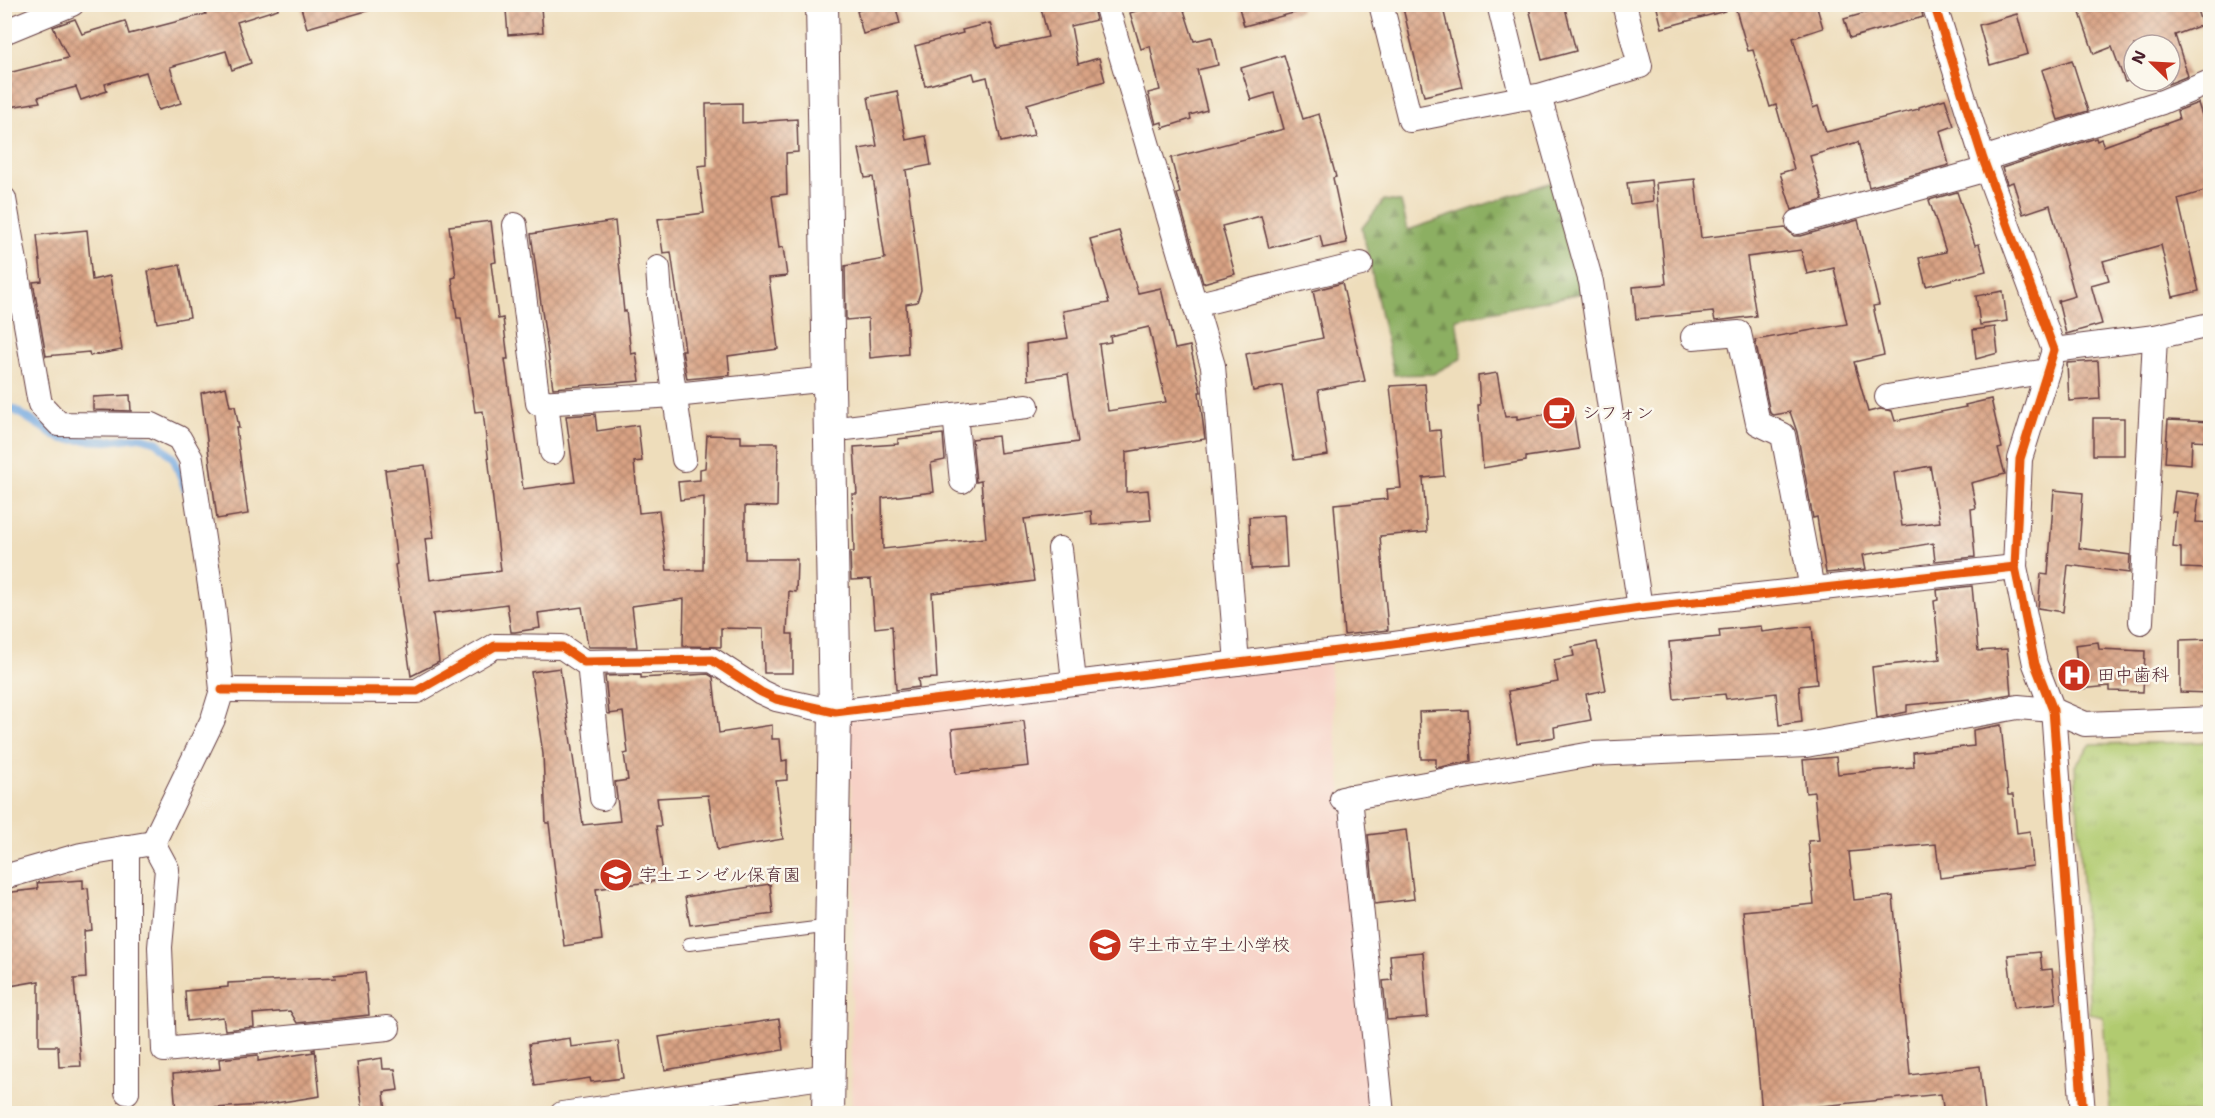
<svg xmlns="http://www.w3.org/2000/svg" width="2215" height="1118" viewBox="0 0 2215 1118" font-family="'Shantell Sans','Klee One',sans-serif">
<style>
.built{fill:#f7d1c6}
.forest{fill:url(#forest-firs);stroke:#6b6746;stroke-width:1.5}
.park{fill:url(#park-tufts);stroke:#7e754e;stroke-width:1.5}
.lines{fill:none;stroke-linecap:round;stroke-linejoin:round}
.stream{stroke:#73a8e0;stroke-width:8}
.building{fill:url(#building-cross-hatch);fill-rule:evenodd}
.service-casing{stroke:#633c41;stroke-width:14}
.minor-casing{stroke:#633c41;stroke-width:26}
.tertiary-casing{stroke:#633c41;stroke-width:34}
.service{stroke:#fff;stroke-width:12}
.minor{stroke:#fff;stroke-width:24}
.tertiary{stroke:#fff;stroke-width:32}
.cycleway-casing{stroke:#fbf7ec;stroke-width:13}
.cycleway{stroke:#e8590c;stroke-width:9}
.labels{text-anchor:middle;dominant-baseline:central;stroke-width:5;stroke-linejoin:round;paint-order:stroke}
.poi-label{font-size:18px;fill:#4a1f2b;stroke:#fbf7ec;text-anchor:start}
</style>
<defs>
<pattern id="forest-firs" width="22" height="20" patternUnits="userSpaceOnUse" patternTransform="scale(1.5)"><rect width="22" height="20" fill="#8caf62"/><path d="M5 1l3.5 6h-7zM16 11l3.5 6h-7z" fill="#748e51"/></pattern>
<pattern id="park-tufts" width="24" height="20" patternUnits="userSpaceOnUse" patternTransform="scale(1.5)"><rect width="24" height="20" fill="#b1cb70"/><path d="M3 7l-1-3M5 7V3M7 7l1-3M15 17l-1-3M17 17v-4M19 17l1-3" fill="none" stroke="#9aae61"/></pattern>
<pattern id="building-cross-hatch" width="8" height="8" patternUnits="userSpaceOnUse" patternTransform="scale(1.5)"><rect width="8" height="8" fill="#d9a384"/><path d="M0 0l8 8M0 8l8-8" fill="none" stroke="#b2846c"/></pattern>
</defs>
<rect width="100%" height="100%" fill="#fbf7ec"/>
<filter id="ink" filterUnits="userSpaceOnUse"><feTurbulence type="fractalNoise" baseFrequency=".0167" numOctaves="2"/><feDisplacementMap in="SourceGraphic" scale="12" xChannelSelector="R" yChannelSelector="G"/><feConvolveMatrix kernelMatrix="1 2 1 2 8 2 1 2 1" color-interpolation-filters="sRGB"/></filter>
<filter id="wash" filterUnits="userSpaceOnUse"><feTurbulence type="fractalNoise" baseFrequency=".008" numOctaves="4" result="noise"/><feDisplacementMap in="SourceGraphic" scale="24" xChannelSelector="R" yChannelSelector="G"/><feGaussianBlur stdDeviation="1.35" result="paint"/><feColorMatrix in="noise" values="0 0 0 0 0 0 0 0 0 0 0 0 0 0 0 0 0 1.4 0 .05"/><feComposite in="paint" operator="in"/></filter>
<g filter="url(#wash)">
<rect width="100%" height="100%" fill="#edb"/>
<polygon class="built" points="1328,652 1372,1113 852,1113 851,1047 856,842 848,754 835,712"/>
<polygon class="forest" points="1555,181 1583,293 1456,319 1462,358 1433,374 1394,375 1362,228 1384,200 1401,202 1408,230"/>
<polygon class="park" points="2210,742 2210,1113 2110,1113 2103,1017 2090,1014 2075,766 2091,744"/>
<g class="lines">
<polyline class="stream" points="4,407 13,409 61,439 107,441 140,437 157,442 174,459 185,488"/>
</g>
<g id="blocks">
<g class="building">
<polygon points="203,4 278,4 278,9 237,22 251,63 232,70 226,51 170,67 181,103 158,110 146,72 105,84 107,91 81,100 76,87 38,97 40,102 4,108 4,74 68,58 53,27 75,19 82,34 125,21 129,34 206,14"/>
<polygon points="300,4 370,4 370,10 307,28"/>
<polygon points="881,4 895,4 900,24 863,34 857,11"/>
<polygon points="1040,4 1092,4 1096,20 1071,26 1078,64 1099,58 1105,81 1027,104 1034,135 1001,142 987,77 975,80 973,73 925,86 915,46 963,33 962,30 990,23 997,48 1048,37"/>
<polygon points="1157,4 1182,4 1194,41 1212,37 1218,65 1197,70 1207,110 1190,115 1191,119 1163,128 1162,122 1156,124 1148,93 1160,90 1150,46 1141,49 1130,13"/>
<polygon points="1238,4 1300,4 1301,11 1244,26"/>
<polygon points="1402,4 1442,4 1462,87 1424,96"/>
<polygon points="1528,4 1564,4 1576,51 1542,60"/>
<polygon points="1656,4 1724,4 1725,11 1662,28"/>
<polygon points="1755,4 1816,4 1823,28 1793,38 1813,108 1818,106 1826,132 1919,109 1919,107 1945,99 1954,126 1940,131 1949,165 1869,187 1858,142 1810,156 1823,200 1792,210 1780,173 1794,169 1776,105 1770,107 1753,50 1748,51 1736,10"/>
<polygon points="1897,4 1920,4 1923,17 1850,38 1844,19"/>
<polygon points="2077,4 2195,4 2202,25 2175,35 2188,76 2168,84 2168,82 2164,83 2163,81 2170,81 2170,45 2134,45 2134,79 2125,82 2112,47 2094,54"/>
<polygon points="541,7 543,32 508,35 506,10"/>
<polygon points="2017,14 2028,54 1990,65 1979,25"/>
<polygon points="1284,55 1303,119 1319,114 1336,177 1333,178 1347,243 1323,248 1320,235 1269,248 1261,216 1222,226 1235,274 1203,283 1177,194 1180,193 1171,158 1284,129 1274,93 1251,100 1241,68"/>
<polygon points="2072,60 2088,111 2058,120 2042,70"/>
<polygon points="897,91 906,140 926,136 931,165 906,170 921,290 917,302 906,304 908,354 870,358 868,318 846,320 845,266 885,259 873,177 865,178 859,149 877,146 868,97"/>
<polygon points="742,103 742,123 797,119 798,152 786,153 787,194 772,196 779,248 783,247 787,276 769,278 778,349 728,356 730,375 687,379 682,350 685,350 671,252 663,253 658,219 704,213 698,166 707,165 706,104"/>
<polygon points="2198,103 2211,144 2211,189 2178,199 2199,291 2173,297 2161,245 2103,261 2109,280 2091,285 2102,324 2066,334 2058,301 2075,296 2050,205 2023,214 2013,182 2007,184 2002,168 2096,138 2097,141 2101,139 2104,146 2179,119 2177,111"/>
<path d="M 1695,179 L 1701,238 L 1785,228 L 1794,236 L 1801,236 L 1858,220 L 1879,305 L 1873,306 L 1884,355 L 1854,362 L 1868,412 L 1880,409 L 1892,411 L 1895,421 L 1966,407 L 1965,405 L 1991,399 L 2002,448 L 1998,449 L 2005,474 L 1971,483 L 1976,508 L 1971,509 L 1975,557 L 1935,561 L 1933,543 L 1863,555 L 1866,569 L 1826,573 L 1817,517 L 1813,518 L 1797,432 L 1790,412 L 1774,415 L 1770,413 L 1755,340 L 1847,324 L 1834,268 L 1807,274 L 1801,250 L 1747,257 L 1756,316 L 1715,321 L 1713,312 L 1636,319 L 1633,287 L 1666,284 L 1656,183 ZM 1930,466 L 1940,522 L 1902,526 L 1894,473 Z"/>
<polygon points="1651,180 1653,201 1630,204 1627,183"/>
<polygon points="1957,192 1975,245 1979,244 1986,271 1926,286 1919,258 1946,252 1929,200"/>
<polygon points="491,221 496,262 491,263 498,319 503,318 508,359 505,359 523,489 575,482 566,416 595,414 597,431 638,425 642,461 634,462 639,513 659,511 667,570 703,570 704,497 680,500 678,482 700,480 700,469 705,468 707,435 741,436 741,443 778,443 777,507 745,506 745,559 797,559 796,592 789,591 787,634 793,634 793,673 764,673 763,629 721,628 721,647 683,646 684,599 632,606 637,647 588,647 582,607 538,613 540,628 515,632 511,632 507,604 433,614 439,662 411,676 395,565 397,564 385,470 425,465 434,538 425,539 430,580 501,571 483,411 475,412 461,318 457,318 452,278 456,277 449,226"/>
<polygon points="615,221 624,312 626,311 631,354 636,353 640,381 553,388 531,234"/>
<polygon points="87,230 92,280 110,276 122,350 90,356 89,352 46,356 33,282 42,281 37,235"/>
<path d="M 1119,231 L 1138,293 L 1161,288 L 1175,349 L 1190,346 L 1201,392 L 1199,392 L 1205,439 L 1126,452 L 1126,492 L 1148,490 L 1151,520 L 1092,525 L 1091,511 L 1024,519 L 1034,581 L 993,587 L 993,586 L 932,593 L 937,678 L 918,679 L 919,687 L 896,690 L 892,626 L 875,628 L 871,579 L 851,580 L 850,552 L 854,552 L 852,494 L 857,494 L 854,447 L 898,444 L 898,439 L 943,434 L 945,460 L 931,463 L 934,492 L 882,498 L 883,549 L 986,538 L 981,481 L 976,482 L 972,439 L 998,436 L 1000,453 L 1078,442 L 1068,374 L 1028,380 L 1026,344 L 1068,338 L 1063,311 L 1109,303 L 1090,239 ZM 1149,327 L 1166,402 L 1108,411 L 1099,344 L 1111,342 L 1110,336 Z"/>
<polygon points="180,265 190,317 157,323 148,271"/>
<polygon points="1342,283 1365,381 1318,390 1328,455 1294,460 1282,385 1253,391 1246,354 1323,338 1313,291"/>
<polygon points="2003,291 2007,321 1980,325 1976,296"/>
<polygon points="1995,327 1998,353 1976,359 1973,330"/>
<polygon points="2098,361 2100,399 2069,401 2067,363"/>
<polygon points="1497,373 1505,417 1517,416 1517,419 1573,410 1579,449 1526,457 1526,461 1483,468 1478,405 1480,405 1478,376"/>
<polygon points="1425,384 1429,431 1440,430 1444,476 1423,478 1427,532 1380,536 1388,630 1344,635 1334,504 1388,499 1387,489 1401,488 1390,386"/>
<polygon points="226,387 230,406 235,406 239,428 236,428 248,514 217,519 201,393"/>
<polygon points="130,395 131,411 93,410 93,397"/>
<rect x="2093" y="418" width="31" height="37"/>
<polygon points="2168,420 2211,422 2211,441 2192,440 2191,464 2165,462"/>
<polygon points="2054,490 2083,493 2079,548 2130,555 2129,573 2068,565 2063,612 2038,608 2041,574 2048,575"/>
<polygon points="2175,491 2199,494 2196,522 2211,523 2208,569 2181,568 2181,548 2173,547 2176,512 2172,512"/>
<polygon points="1284,515 1287,567 1251,569 1249,517"/>
<polygon points="1972,586 1978,651 2007,649 2011,694 1970,701 1970,699 1907,705 1907,712 1877,718 1872,667 1940,659 1934,601 1938,600 1937,590"/>
<polygon points="1761,626 1762,632 1812,626 1817,684 1799,686 1802,722 1779,725 1776,693 1726,699 1725,694 1674,699 1669,642 1720,637 1719,630"/>
<polygon points="2211,639 2210,693 2180,692 2180,640"/>
<polygon points="1597,642 1606,690 1586,694 1591,720 1554,727 1555,737 1517,743 1508,691 1558,682 1554,660 1574,656 1572,647"/>
<polygon points="2098,642 2099,649 2145,651 2143,692 2110,691 2110,686 2080,689 2075,645"/>
<polygon points="560,668 583,825 620,821 615,782 628,780 624,754 628,753 623,712 609,714 605,676 641,675 641,678 708,674 713,677 719,733 772,725 772,739 780,739 782,761 787,760 787,780 776,781 783,839 717,850 708,795 657,798 661,826 656,826 664,880 596,889 602,940 564,946 549,823 546,823 543,754 531,672"/>
<polygon points="1468,710 1471,761 1436,768 1436,759 1421,759 1419,712"/>
<polygon points="1024,721 1029,766 956,774 952,729"/>
<polygon points="2001,725 2008,795 2013,795 2017,833 2030,831 2033,866 1940,878 1936,844 1849,852 1854,900 1893,896 1910,1075 1980,1066 1985,1113 1944,1113 1941,1094 1762,1112 1743,911 1814,904 1808,841 1819,840 1814,792 1806,793 1803,760 1836,757 1838,774 1914,767 1913,752 1974,746 1973,730"/>
<polygon points="1406,830 1414,899 1375,904 1368,835"/>
<polygon points="83,880 83,889 88,888 92,930 84,931 86,978 74,979 81,1066 59,1067 58,1046 39,1046 39,981 4,987 4,893 38,889 37,883"/>
<polygon points="770,884 773,914 690,925 685,897"/>
<polygon points="1423,952 1428,1017 1387,1020 1383,981 1392,980 1390,955"/>
<polygon points="2040,952 2042,970 2052,969 2056,1003 2014,1008 2008,955"/>
<polygon points="365,972 369,1015 297,1023 290,1011 253,1014 254,1027 225,1030 223,1017 187,1021 185,991 228,987 228,983 335,978 334,975"/>
<polygon points="779,1019 783,1050 665,1070 659,1037"/>
<polygon points="570,1038 571,1047 618,1041 623,1078 591,1082 590,1078 535,1086 529,1044"/>
<polygon points="315,1049 320,1096 263,1105 213,1108 176,1113 173,1074 220,1069 219,1059 258,1055 258,1061 314,1052 312,1050"/>
<polygon points="382,1058 383,1069 395,1069 398,1090 384,1092 386,1113 363,1113 357,1062"/>
</g>
</g>
</g>
<g filter="url(#ink)">
<use href="#blocks" fill-opacity="0" stroke="#633c41" stroke-width="1.5"/>
<g class="lines">
<g class="service-casing">
<polyline id="service" points="689,944 831,926"/>
</g>
<g class="minor-casing">
<g id="minor">
<polyline points="1106,4 1213,366 1237,663"/>
<polyline points="1381,4 1410,120 1522,98 1539,96 1640,66 1624,4"/>
<polyline points="1499,4 1522,98"/>
<polyline points="1934,4 1983,159 2054,350 2020,459 2015,567 2035,664 2053,710 2083,1114"/>
<polyline points="4,32 72,4"/>
<polyline points="1539,96 1591,282 1640,608"/>
<polyline points="1983,159 2162,102 2210,82"/>
<polyline points="4,199 40,404 59,424 152,425 179,438 191,459 214,612 222,690 213,719 153,843 81,855 4,877"/>
<polyline points="1798,222 1987,169"/>
<polyline points="515,225 538,403 675,395 829,379"/>
<polyline points="658,268 660,297 684,459"/>
<polyline points="1195,305 1361,264"/>
<polyline points="1693,337 1739,333 1758,423 1783,435 1812,589"/>
<polyline points="2054,350 2155,337 2210,325"/>
<polyline points="1887,397 2047,371"/>
<polyline points="546,402 552,452"/>
<polyline points="955,415 962,481"/>
<polyline points="830,430 1027,406"/>
<polyline points="1060,549 1074,682"/>
<polyline points="2141,622 2155,337"/>
<polyline points="589,662 602,798"/>
<polyline points="222,690 417,691 495,646 562,647 584,662 712,660 761,692 776,699 835,712 1386,645 1640,608 2015,567"/>
<polyline points="1350,797 1382,1114"/>
<polyline points="1342,799 1592,754 1806,745 2018,707 2053,710 2085,724 2210,719"/>
<polyline points="153,843 167,869 160,947 164,1050 388,1028"/>
<polyline points="127,847 127,1092"/>
<polyline points="562,1114 829,1076"/>
</g>
</g>
<g class="tertiary-casing">
<polyline id="tertiary" points="822,4 835,712 828,1114"/>
</g>
<use href="#service" class="service"/>
<use href="#minor" class="minor"/>
<use href="#tertiary" class="tertiary"/>
<g class="cycleway-casing">
<g id="cycleway">
<polyline points="1934,4 1983,159 2054,350 2020,459 2015,567 2035,664 2053,710 2083,1114"/>
<polyline points="222,690 417,691 495,646 562,647 584,662 712,660 761,692 776,699 835,712 1386,645 1640,608 2015,567"/>
</g>
</g>
<use href="#cycleway" class="cycleway"/>
</g>
</g>
<defs>
<g id="cafe-disc" transform="scale(1.725)"><circle r="9.5" fill="#c8321e" stroke="#fbf7ec"/><path d="M-5.5-4.5H6V0H3Q3 3.5 0 3.5H-2.5Q-5.5 3.5-5.5 0ZM3-3.2v2h1.7v-2ZM-6 4.5H4V6H-6Z" fill="#fff"/></g>
<g id="hospital-disc" transform="scale(1.725)"><circle r="9.5" fill="#c8321e" stroke="#fbf7ec"/><path d="M-5-5h3v3.5h4V-5h3V5h-3V1.5h-4V5h-3Z" fill="#fff"/></g>
<g id="school-disc" transform="scale(1.725)"><circle r="9.5" fill="#c8321e" stroke="#fbf7ec"/><path d="M0-5L7-2L0 1L-7-2ZM-4 1L0 2.5L4 1V4Q0 6-4 4Z" fill="#fff"/></g>
</defs>
<g fill-rule="evenodd">
<use href="#cafe-disc" x="1559" y="413"/>
<use href="#hospital-disc" x="2074" y="675"/>
<use href="#school-disc" x="616" y="875"/>
<use href="#school-disc" x="1105" y="945"/>
</g>
<g class="labels">
<g class="poi-label">
<text x="1582" y="413">シフォン</text>
<text x="2097" y="675">田中歯科</text>
<text x="639" y="875">宇土エンゼル保育園</text>
<text x="1128" y="945">宇土市立宇土小学校</text>
</g>
</g>
<rect width="2215" height="1118" fill="none" stroke="#fbf7ec" stroke-width="24"/>
<g transform="translate(2152 63) rotate(294)"><circle r="28" fill="#fbf7ec" stroke="#b4a19f" stroke-width="1.5"/>
<path d="M0-4.5L10 22L0 15L-10 22Z" fill="#c8321e"/>
<text y="-9" font-size="16" font-weight="bold" text-anchor="middle" fill="#4a1f2b">N</text>
</g>
</svg>
